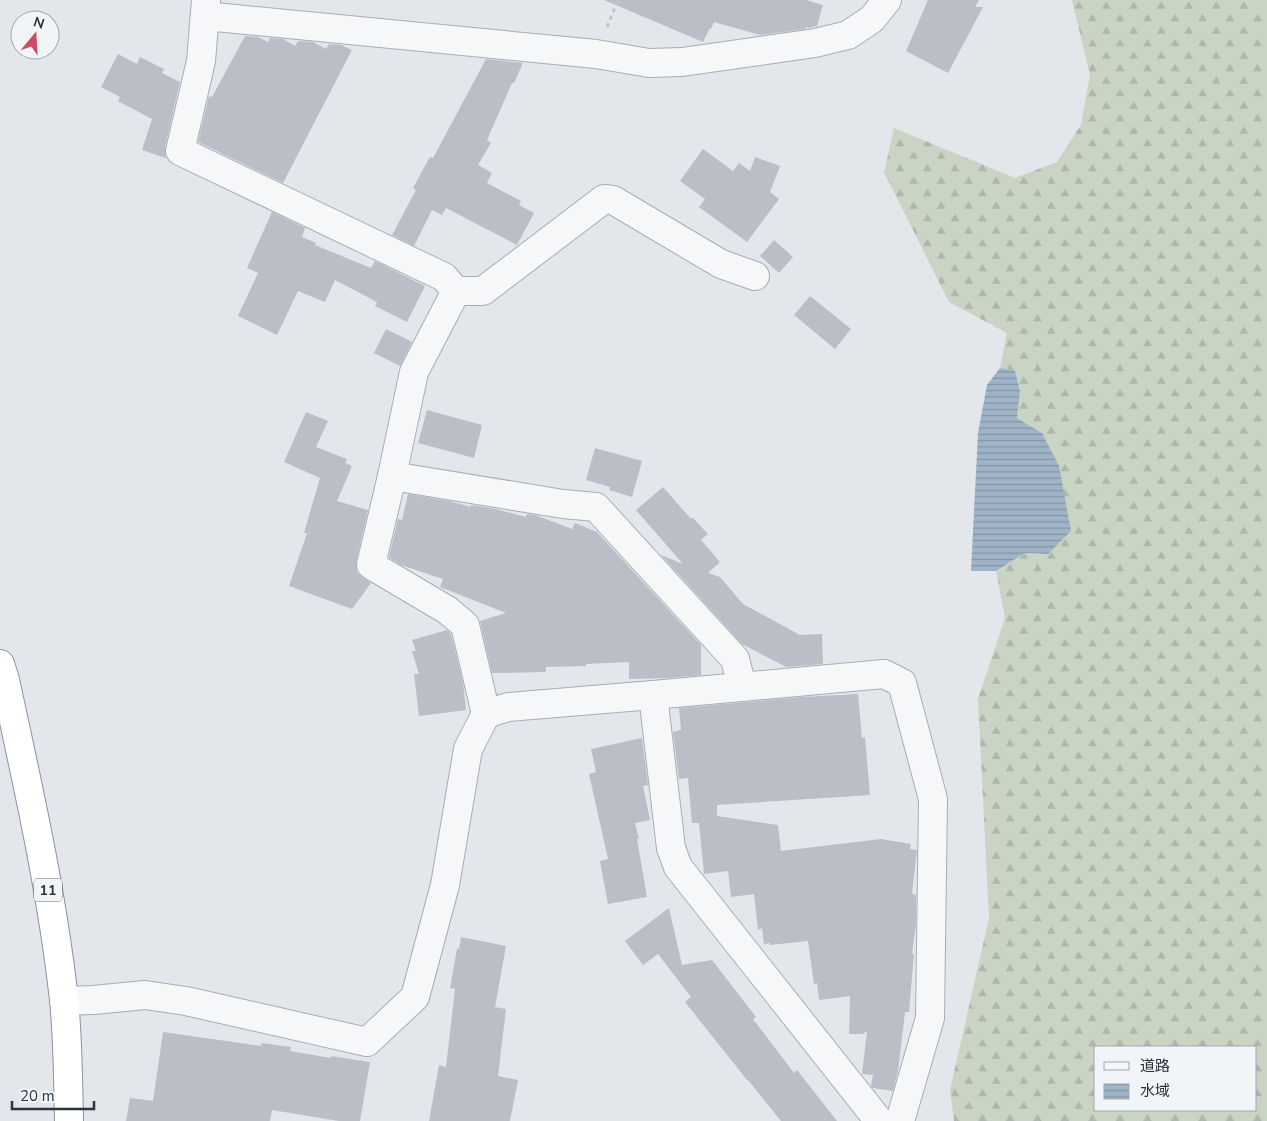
<svg xmlns="http://www.w3.org/2000/svg" width="1267" height="1121" viewBox="0 0 1267 1121" font-family="'Nunito Sans','Noto Sans JP',sans-serif">
<style>
.forest{fill:url(#forest-firs);fill-rule:evenodd}
.water{fill:url(#water-rules)}
.building{fill:#babfc7}
.lines{fill:none;stroke-linecap:round;stroke-linejoin:round}
.street-casing{stroke:#a8adb4;stroke-width:30}
.highway-casing{stroke:#8b94a0;stroke-width:30}
.path{stroke:#c0c4c9;stroke-width:3;stroke-dasharray:4 4;stroke-linecap:butt}
.street{stroke:#f5f7f9;stroke-width:28}
.highway{stroke:#fff;stroke-width:28}
.labels{text-anchor:middle;dominant-baseline:central;stroke-width:4;stroke-linejoin:round;paint-order:stroke}
.shield{fill:#f2f5f7;stroke:#676e78;stroke-width:1}
.shield-label{font-size:14px;font-weight:bold;fill:#2b3441}
</style>
<defs>
<pattern id="forest-firs" width="22" height="20" patternUnits="userSpaceOnUse" patternTransform="scale(1.25)"><rect width="22" height="20" fill="#c9d4c4"/><path d="M5 1l3.5 6h-7zM16 11l3.5 6h-7z" fill="#adb7aa"/></pattern>
<pattern id="water-rules" width="6" height="5" patternUnits="userSpaceOnUse" patternTransform="scale(1.25)"><rect width="6" height="5" fill="#a0b4c8"/><path d="M0 2.5h6" fill="none" stroke="#8393a4"/></pattern>
</defs>
<rect width="100%" height="100%" fill="#e3e6ea"/>
<path class="forest" d="M 1072,0 L 1267,0 L 1267,1121 L 954,1121 L 950,1090 L 989,918 L 978,699 L 1005,618 L 996,571 L 1025,553 L 1048,554 L 1042,433 L 1017,418 L 1020,391 L 1015,371 L 1000,368 L 1007,333 L 949,302 L 884,172 L 894,128 L 1015,178 L 1057,162 L 1081,125 L 1090,75 ZM 1096,1047 L 1256,1047 L 1256,1110 L 1096,1110 Z"/>
<polygon class="water" points="1000,368 1015,371 1020,391 1017,418 1042,433 1059,466 1071,531 1048,554 1025,553 996,571 971,571 978,433 987,385"/>
<g class="building">
<polygon points="604,0 806,0 823,5 817,26 809,28 806,27 806,29 760,35 714,22 711,29 710,28 703,42"/>
<polygon points="928,0 979,0 975,7 983,7 948,73 906,51"/>
<polygon points="245,36 258,37 268,42 270,38 283,39 295,46 298,41 313,42 326,49 329,44 341,45 352,50 283,183 198,142 209,96 212,97"/>
<polygon points="118,54 137,64 140,57 164,69 162,73 180,82 165,147 165,154 166,158 142,150 152,119 118,101 120,97 101,87"/>
<polygon points="486,59 523,63 514,83 512,83 487,140 491,143 478,165 492,173 487,183 521,201 519,205 534,213 517,245 446,208 442,215 432,210 414,246 392,235 416,190 413,188 430,157 433,158"/>
<polygon points="703,149 733,171 739,163 750,171 755,157 780,166 770,192 779,199 747,242 699,207 705,199 680,181"/>
<polygon points="272,212 305,228 302,237 316,243 315,245 371,268 375,261 425,286 407,322 375,306 377,302 335,280 325,302 298,291 277,335 238,316 258,273 247,268"/>
<polygon points="774,240 793,257 779,273 760,256"/>
<polygon points="810,296 851,329 835,349 794,315"/>
<polygon points="386,329 412,342 400,366 374,353"/>
<polygon points="427,410 482,425 474,458 418,443"/>
<polygon points="306,412 328,421 316,447 347,459 345,463 352,466 337,501 368,510 356,562 357,572 363,578 371,583 352,609 289,586 307,533 304,533 320,478 284,462"/>
<polygon points="595,448 642,461 632,497 609,490 610,487 586,480"/>
<polygon points="663,487 691,519 692,517 708,534 701,540 720,562 708,573 720,577 743,604 800,635 822,634 823,664 786,667 742,644 661,555 683,564 636,510"/>
<polygon points="408,494 449,501 471,507 471,505 496,509 526,517 527,514 535,515 572,529 575,523 597,532 701,645 701,675 669,678 629,679 629,662 586,664 586,666 546,667 546,672 492,673 480,621 506,613 440,587 443,579 401,565 389,557 398,519 402,520"/>
<polygon points="447,630 451,634 463,683 466,710 419,716 414,674 419,674 412,651 416,651 412,640"/>
<polygon points="858,694 862,738 865,737 870,795 717,805 717,816 778,825 781,851 881,839 911,844 910,849 917,850 912,894 916,895 916,924 912,954 914,954 909,1012 905,1012 898,1071 893,1091 873,1088 871,1086 873,1075 862,1074 867,1031 863,1034 849,1034 850,996 819,1000 817,983 814,984 808,941 770,945 770,943 764,944 762,928 758,930 754,894 731,897 728,871 704,874 699,823 692,823 688,778 679,779 673,732 681,730 679,708 802,697"/>
<polygon points="642,738 648,785 643,786 650,820 635,823 639,839 637,839 647,897 608,904 600,861 608,859 589,774 596,772 591,749"/>
<polygon points="669,908 682,965 712,960 756,1017 753,1019 794,1073 797,1070 837,1121 781,1121 748,1080 747,1080 685,1002 691,997 658,954 643,965 625,941"/>
<polygon points="461,937 506,946 495,1007 506,1009 498,1076 518,1080 510,1121 429,1121 439,1065 446,1067 455,989 450,988 457,949 459,949"/>
<polygon points="163,1032 261,1046 262,1043 291,1047 290,1051 331,1058 331,1056 370,1062 360,1121 339,1121 272,1110 270,1121 126,1121 130,1098 153,1101"/>
</g>
<g class="lines">
<g class="street-casing">
<g id="street">
<polyline points="206,0 201,61 180,151 444,277 456,291"/>
<polyline points="205,16 596,54 649,63 682,62 815,43 848,35 872,19 887,0"/>
<polyline points="392,476 563,504 596,507 735,659 742,687"/>
<polyline points="653,695 671,848 678,867 879,1121"/>
<polyline points="486,714 508,707 653,695 884,674 902,683 933,799 930,1018 900,1121"/>
<polyline points="64,1001 93,1000 145,995 186,1001 367,1042 415,997 445,885 468,749 486,714 465,625 447,610 371,565 392,476 414,372 456,291 483,291 604,199 613,200 721,264 755,276"/>
</g>
</g>
<g class="highway-casing">
<path id="highway" d="M 0,664 L 5,680 C 28,786 52,892 64,1000 C 68,1040 68,1081 69,1121"/>
</g>
<polyline class="path" points="607,27 618,0"/>
<use href="#street" class="street"/>
<use href="#highway" class="highway"/>
</g>
<g class="labels">
<rect class="shield" x="34" y="878.5" width="28" height="23" rx="4"/>
<g class="shield-label">
<text x="48" y="890">11</text>
</g>
</g>
<rect x="1094" y="1046" width="162" height="65" fill="#f2f5f7" stroke="#a2a8ae"/>
<rect x="1104" y="1062" width="25" height="8" fill="#f5f7f9" stroke="#a2a8ae"/>
<text x="1140" y="1071" font-size="15" fill="#2b3441">道路</text>
<rect x="1104" y="1084" width="25" height="15" fill="url(#water-rules)" stroke="#a2a8ae"/>
<text x="1140" y="1096" font-size="15" fill="#2b3441">水域</text>
<g transform="translate(35 35) rotate(18)"><circle r="24" fill="#f2f5f7" stroke="#a2a8ae"/>
<path d="M0-4L9 19L0 12L-9 19Z" fill="#c74f65"/>
<text y="-8" font-size="14" font-weight="bold" text-anchor="middle" fill="#2b3441">N</text>
</g>
<path d="M12 1101v8h82v-8" fill="none" stroke="#2b3441" stroke-width="2.5"/>
<text x="20" y="1101" font-size="15" fill="#2b3441" stroke="#f2f5f7" stroke-width="4" paint-order="stroke">20 m</text>
</svg>
